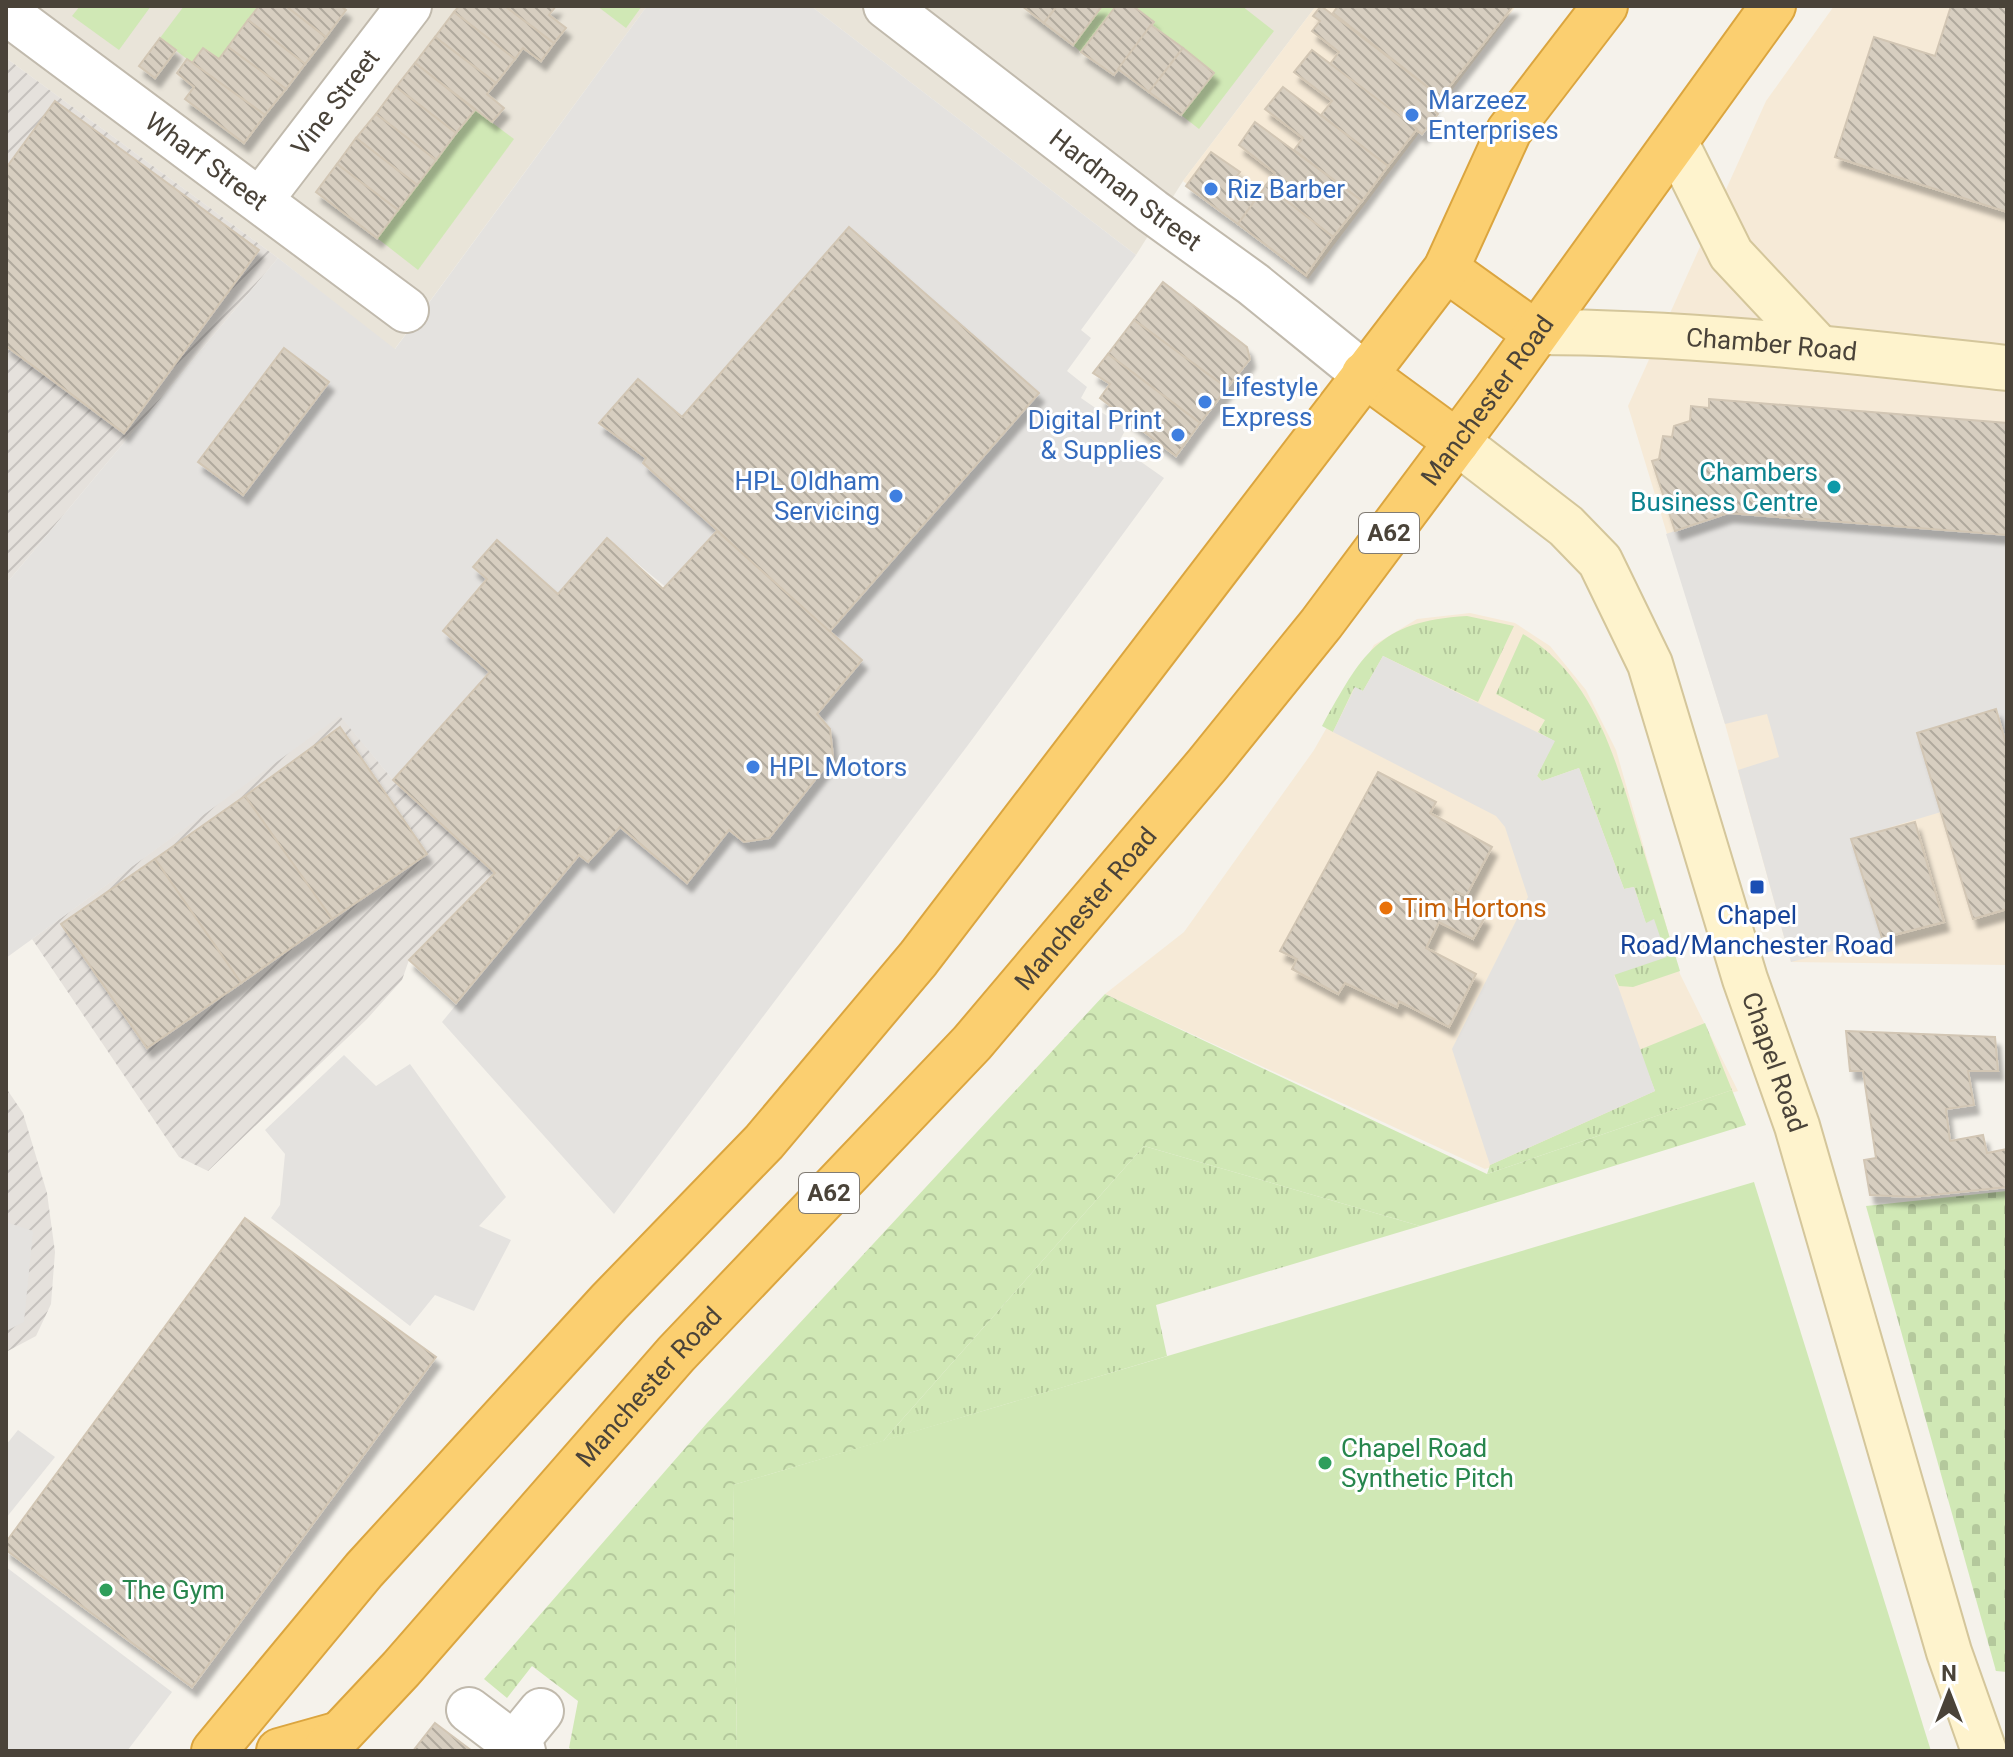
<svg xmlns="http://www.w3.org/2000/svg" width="2013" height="1757" viewBox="0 0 2013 1757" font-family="Roboto,sans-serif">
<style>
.residential{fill:#e9e4d9}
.commercial{fill:#f6ead7}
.industrial{fill:url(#industrial-furrows)}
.grass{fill:url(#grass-tufts)}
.forest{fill:url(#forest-crowns)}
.cemetery{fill:url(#cemetery-stones)}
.garden{fill:#d0e8b5}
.parking{fill:#e4e2df;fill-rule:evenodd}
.building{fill:url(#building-back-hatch);stroke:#d2c6b4;stroke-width:2;filter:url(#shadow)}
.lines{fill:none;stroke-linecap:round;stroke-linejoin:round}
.street-casing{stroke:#c1baad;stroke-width:48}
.secondary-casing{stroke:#d4c69b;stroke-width:48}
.highway-casing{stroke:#dba53f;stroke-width:48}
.street{stroke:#fff;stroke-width:44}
.secondary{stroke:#fef3cd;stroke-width:44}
.highway{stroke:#fbcf70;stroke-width:44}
.shop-dot{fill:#3f7fe0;stroke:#fff;stroke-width:3}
.culture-dot{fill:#0f9aa8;stroke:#fff;stroke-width:3}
.transit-dot{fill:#1a4fb4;stroke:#fff;stroke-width:3}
.food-dot{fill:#e8710a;stroke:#fff;stroke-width:3}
.leisure-dot{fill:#2e9e5b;stroke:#fff;stroke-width:3}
.labels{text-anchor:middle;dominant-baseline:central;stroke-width:6;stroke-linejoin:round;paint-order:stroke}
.shield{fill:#fff;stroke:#807b74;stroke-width:2}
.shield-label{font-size:24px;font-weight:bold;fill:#4a4339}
.shop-label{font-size:26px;fill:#366cbe;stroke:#fff;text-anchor:start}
.street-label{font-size:26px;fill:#4a4339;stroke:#fff}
.culture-label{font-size:26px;fill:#0d838f;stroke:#fff;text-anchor:end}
.food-label{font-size:26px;fill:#c56008;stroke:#fff;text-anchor:start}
.transit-label{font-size:26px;fill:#164399;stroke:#fff}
.leisure-label{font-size:26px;fill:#27864d;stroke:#fff;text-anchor:start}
</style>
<defs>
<pattern id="industrial-furrows" width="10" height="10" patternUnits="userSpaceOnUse" patternTransform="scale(2)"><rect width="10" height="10" fill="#e5e1dc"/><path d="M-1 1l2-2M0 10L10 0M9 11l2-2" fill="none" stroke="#c6c2be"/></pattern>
<pattern id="grass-tufts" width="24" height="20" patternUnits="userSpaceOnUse" patternTransform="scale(2)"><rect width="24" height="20" fill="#d0e8b5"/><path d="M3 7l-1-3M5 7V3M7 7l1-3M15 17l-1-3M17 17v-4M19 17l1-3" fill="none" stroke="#b4c89c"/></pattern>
<pattern id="forest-crowns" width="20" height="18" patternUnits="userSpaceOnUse" patternTransform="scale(2)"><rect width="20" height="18" fill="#d0e8b5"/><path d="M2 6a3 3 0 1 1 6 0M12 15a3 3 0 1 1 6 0" fill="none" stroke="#b4c89c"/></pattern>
<pattern id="cemetery-stones" width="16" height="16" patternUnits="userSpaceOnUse" patternTransform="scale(2)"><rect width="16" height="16" fill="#d0e8b5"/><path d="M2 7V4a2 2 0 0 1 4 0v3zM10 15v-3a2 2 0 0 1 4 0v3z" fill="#b4c89c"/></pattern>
<pattern id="building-back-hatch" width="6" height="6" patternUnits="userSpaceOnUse" patternTransform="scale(2)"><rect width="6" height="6" fill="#d7cec0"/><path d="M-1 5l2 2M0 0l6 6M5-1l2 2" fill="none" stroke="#b0a99d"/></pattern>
<filter id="shadow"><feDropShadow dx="5" dy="9" stdDeviation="2" flood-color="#0004"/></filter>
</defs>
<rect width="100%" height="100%" fill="#f5f2eb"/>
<g class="residential">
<polygon points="6,6 647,6 394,350 278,258 6,58"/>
<polygon points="811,6 1316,6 1183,181 1136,255"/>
</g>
<g class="commercial">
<polygon points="1316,6 1516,6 1308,279 1183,181"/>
<polygon points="1834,6 2007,6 2007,965 1791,962 1725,724 1628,406 1766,101"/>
<polygon points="1470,613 1515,623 1550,646 1586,690 1616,750 1680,974 1738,1091 1485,1169 1105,994 1184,932 1314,750 1374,645 1417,619"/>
</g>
<g class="industrial">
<polygon points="6,58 278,258 6,584"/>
<polygon points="340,715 393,780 495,873 409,960 402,980 367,1019 208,1171 179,1157 32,939"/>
<polygon points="6,1088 23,1113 47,1193 55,1252 51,1304 36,1336 6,1352"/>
</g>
<g class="grass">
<path d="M 1467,616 L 1514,626 L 1478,702 L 1383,656 L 1363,691 L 1354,688 L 1333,732 L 1322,726 C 1362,655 1377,621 1467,616 Z"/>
<path d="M 1523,634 C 1595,677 1616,761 1639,836 C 1653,881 1666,926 1680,971 L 1633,987 L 1619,986 L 1614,974 L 1654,920 L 1646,924 L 1634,887 L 1624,889 L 1579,768 L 1542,781 L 1537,776 L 1554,741 L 1538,732 L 1545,720 L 1496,694 Z"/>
<polygon points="1705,1023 1732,1090 1487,1174 1490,1165 1655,1091 1639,1050"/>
<polygon points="1144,1146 1420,1226 1156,1305 1167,1356 883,1441"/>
</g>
<polygon class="forest" points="1105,994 1487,1174 1732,1090 1746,1125 1420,1226 1144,1146 883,1441 733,1485 737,1751 574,1751 569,1748 578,1701 532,1666 507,1698 484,1679 707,1423"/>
<polygon class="cemetery" points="2007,1191 2007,1672 1996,1671 1866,1206"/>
<g class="garden">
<polygon points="80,6 151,6 119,50 72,16"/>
<polygon points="184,6 259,6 219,59 192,63 160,38"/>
<polygon points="597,6 642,6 626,28"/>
<polygon points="1102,6 1116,6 1081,52 1073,45"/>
<polygon points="1133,6 1242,6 1274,31 1199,129 1181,115 1214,72 1151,25 1154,22"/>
<polygon points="475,110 514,139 418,270 377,238"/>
<polygon points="1754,1182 1931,1751 737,1751 733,1485"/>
</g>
<g class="parking">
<path d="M 647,6 L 811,6 L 1136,255 L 1081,330 L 1091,338 L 1067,371 L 1087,387 L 1081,398 L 1126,429 L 1117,445 L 1164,478 L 968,745 L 614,1214 L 442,1022 L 579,855 L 589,862 L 620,827 L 687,883 L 729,830 L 744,842 L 769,838 L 833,756 L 830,729 L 817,714 L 607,538 L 558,594 L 497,541 L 473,566 L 487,579 L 490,672 L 393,780 L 340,716 L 6,958 L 6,584 L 278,258 L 395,349 ZM 849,228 L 829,632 L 643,463 L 646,458 L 600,423 L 638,379 L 682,417 Z"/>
<polygon points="1728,513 2007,535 2007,747 1941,812 1851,839 1882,938 1791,962 1738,770 1779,757 1767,714 1725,724 1666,534"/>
<polygon points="1383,656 1555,741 1537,776 1542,781 1579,768 1624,889 1634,887 1646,923 1654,919 1667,957 1614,975 1655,1091 1490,1165 1452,1049 1528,897 1505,827 1496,816 1333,732 1355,687 1363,691"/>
<polygon points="344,1055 376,1086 410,1064 506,1197 479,1226 511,1240 474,1311 435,1295 410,1326 271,1218 280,1205 285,1154 265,1130"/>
<polygon points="6,1222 33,1231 24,1322 6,1331"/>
<polygon points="18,1430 55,1457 6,1518 6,1445"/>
<polygon points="6,1567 172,1692 127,1751 6,1751"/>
</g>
<g class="building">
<polygon points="259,6 286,6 326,37 305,64 248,20"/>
<polygon points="286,6 341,6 346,10 326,37"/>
<polygon points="459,6 505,6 554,43 541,61 523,48 515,59 454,12"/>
<polygon points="505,6 556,6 549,15 566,28 554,43"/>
<polygon points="1022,6 1057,6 1044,23"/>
<polygon points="1057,6 1102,6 1073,45 1044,23"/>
<polygon points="1116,6 1133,6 1154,22 1114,75 1081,52"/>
<polygon points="1321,6 1438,95 1429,107 1438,114 1422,134 1330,64 1339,52 1312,31 1320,21 1313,16"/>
<polygon points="1338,6 1513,6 1441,97 1333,13"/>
<polygon points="1951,6 2007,6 2007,212 1835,157 1874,37 1935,56"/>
<polygon points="454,12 515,59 496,83 435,37"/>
<polygon points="248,20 305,64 286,89 228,47"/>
<polygon points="1151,25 1183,48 1149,92 1118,69"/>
<polygon points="435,37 496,83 487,94 504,108 492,122 415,63"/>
<polygon points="160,38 176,50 155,78 139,66"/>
<polygon points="228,47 286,89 265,115 192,63 203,48 219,59"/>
<polygon points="1183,48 1214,73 1181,115 1149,92"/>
<polygon points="1312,50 1417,129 1388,166 1321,115 1332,101 1294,72"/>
<polygon points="187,59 265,115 244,143 185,99 194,87 177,73"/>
<polygon points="415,63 475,110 456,133 396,87"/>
<polygon points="396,87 456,133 436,160 376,114"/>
<polygon points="1283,87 1388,166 1362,201 1294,150 1303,138 1265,109"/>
<polygon points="55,101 259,250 124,433 6,346 6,168"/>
<polygon points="376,114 436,160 417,185 356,138"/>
<polygon points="1255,122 1362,201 1333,237 1266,185 1275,173 1239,145"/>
<polygon points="356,138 417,185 398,210 337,164"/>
<polygon points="1211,152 1240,172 1230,185 1254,202 1238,224 1186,186"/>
<polygon points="337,164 398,210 377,238 316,192"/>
<polygon points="1266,185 1333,237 1306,275 1238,224"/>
<polygon points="849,227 1039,393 829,632 643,463 646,458 599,423 638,379 682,417"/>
<polygon points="1163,282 1247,347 1250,359 1227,388 1134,320"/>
<polygon points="1134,320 1227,388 1200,423 1108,354"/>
<polygon points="284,348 329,382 243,495 198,462"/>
<polygon points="1108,354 1200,423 1176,456 1100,398 1110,384 1093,373"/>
<polygon points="1709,399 2007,423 2007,535 1728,513 1675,531 1652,461 1659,459 1663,436 1672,437 1674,426 1690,421 1691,406 1709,408"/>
<polygon points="717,531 862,660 817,714 830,729 833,757 769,838 744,842 729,830 687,883 620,827 588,862 579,855 456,1003 409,960 495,873 393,780 490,672 443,631 487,579 473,567 497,540 558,594 607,538 663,589"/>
<polygon points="1996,709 2007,747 2007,909 1973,919 1917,733"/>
<polygon points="340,727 427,854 332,919 245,796"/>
<polygon points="1378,772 1436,802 1430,813 1492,847 1466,896 1455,891 1451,899 1485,917 1473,939 1439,922 1426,948 1476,974 1449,1027 1399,1001 1397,1007 1345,983 1338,994 1292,969 1297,959 1280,951"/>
<polygon points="245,796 332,919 241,983 155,859"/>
<polygon points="1915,822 1944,922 1882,938 1851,839"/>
<polygon points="155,859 241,983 147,1048 61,924"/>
<polygon points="1846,1031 1995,1037 1998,1071 1968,1071 1974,1105 1946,1109 1950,1141 1983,1135 1987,1153 2007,1149 2007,1187 1912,1197 1870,1195 1864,1160 1876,1158 1863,1071 1850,1071"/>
<polygon points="245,1218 436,1357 192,1687 6,1550 6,1542"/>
<polygon points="435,1723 472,1751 413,1751"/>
</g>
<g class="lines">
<g class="street-casing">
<g id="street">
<path id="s1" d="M 886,6 L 1152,211 L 1253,284 L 1364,374"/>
<path id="s2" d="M 6,12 L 406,310"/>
<path id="s3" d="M 261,199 L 409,6"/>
<polyline points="469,1710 523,1751"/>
<polyline points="514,1744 541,1711"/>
</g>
</g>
<g class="secondary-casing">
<g id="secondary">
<polyline points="1676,143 1731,254 1819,348"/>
<path id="s4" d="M 1534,332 C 1693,332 1850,351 2007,368"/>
<path id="s5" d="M 1457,442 L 1566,526 L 1600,561 L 1650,664 L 1745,979 L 1797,1126 L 1949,1652 L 1984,1751"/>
</g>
</g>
<g class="highway-casing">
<g id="highway">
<polyline points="1446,269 1534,332"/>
<polyline points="1364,374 1457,442"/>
<polyline points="214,1751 364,1570 609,1302 764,1142 918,959 1446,269 1509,131 1605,6"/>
<polyline points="279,1751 336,1735"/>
<path id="s6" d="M 324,1751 L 401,1669 L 676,1354 L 972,1043 L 1207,765 L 1321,624 L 1495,391 L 1773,6"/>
</g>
</g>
<use href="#street" class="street"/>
<use href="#secondary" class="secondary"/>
<use href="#highway" class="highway"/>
</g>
<g class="shop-dot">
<circle cx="1412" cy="115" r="8"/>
<circle cx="1211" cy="189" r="8"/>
<circle cx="1205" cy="402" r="8"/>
<circle cx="1178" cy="435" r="8"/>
<circle cx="896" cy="496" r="8"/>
<circle cx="753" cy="767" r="8"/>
</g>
<circle class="culture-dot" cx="1834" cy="487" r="8"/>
<rect class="transit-dot" x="1749" y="879" width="16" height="16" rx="4"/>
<circle class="food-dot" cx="1386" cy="908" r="8"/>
<g class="leisure-dot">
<circle cx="1325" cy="1463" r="8"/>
<circle cx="106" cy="1590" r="8"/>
</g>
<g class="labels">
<g class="shield">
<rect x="1359" y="513" width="60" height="40" rx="6"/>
<rect x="799" y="1173" width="60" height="40" rx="6"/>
</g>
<g class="shield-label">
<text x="1389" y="533">A62</text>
<text x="829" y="1193">A62</text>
</g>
<g class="shop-label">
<text x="1428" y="100">Marzeez<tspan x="1428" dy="30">Enterprises</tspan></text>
<text x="1227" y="189">Riz Barber</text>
<text x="1221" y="387">Lifestyle<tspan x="1221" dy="30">Express</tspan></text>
<text x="1162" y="420" text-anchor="end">Digital Print<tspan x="1162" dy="30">&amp; Supplies</tspan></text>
<text x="880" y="481" text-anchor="end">HPL Oldham<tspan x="880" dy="30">Servicing</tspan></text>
<text x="769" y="767">HPL Motors</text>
</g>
<g class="street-label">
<text stroke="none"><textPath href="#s3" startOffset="122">Vine Street</textPath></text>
<text stroke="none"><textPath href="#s2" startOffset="250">Wharf Street</textPath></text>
<text stroke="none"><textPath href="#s1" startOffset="302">Hardman Street</textPath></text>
<text stroke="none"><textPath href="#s4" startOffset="238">Chamber Road</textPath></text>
<text stroke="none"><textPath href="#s6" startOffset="1784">Manchester Road</textPath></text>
<text stroke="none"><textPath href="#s6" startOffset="1136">Manchester Road</textPath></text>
<text stroke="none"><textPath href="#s5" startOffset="718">Chapel Road</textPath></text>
<text stroke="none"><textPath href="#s6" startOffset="488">Manchester Road</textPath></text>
</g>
<g class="culture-label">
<text x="1818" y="472">Chambers<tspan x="1818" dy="30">Business Centre</tspan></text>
</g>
<g class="food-label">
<text x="1402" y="908">Tim Hortons</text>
</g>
<g class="transit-label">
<text x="1757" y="915">Chapel<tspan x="1757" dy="30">Road/Manchester Road</tspan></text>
</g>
<g class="leisure-label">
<text x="1341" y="1448">Chapel Road<tspan x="1341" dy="30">Synthetic Pitch</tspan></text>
<text x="122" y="1590">The Gym</text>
</g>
</g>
<rect width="2013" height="1757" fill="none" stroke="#4a4339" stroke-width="16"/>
<g transform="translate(1949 1693)" stroke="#ffffff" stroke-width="6" paint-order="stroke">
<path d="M0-6L14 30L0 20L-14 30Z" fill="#4a4339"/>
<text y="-12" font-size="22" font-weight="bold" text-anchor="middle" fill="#4a4339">N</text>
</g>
</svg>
